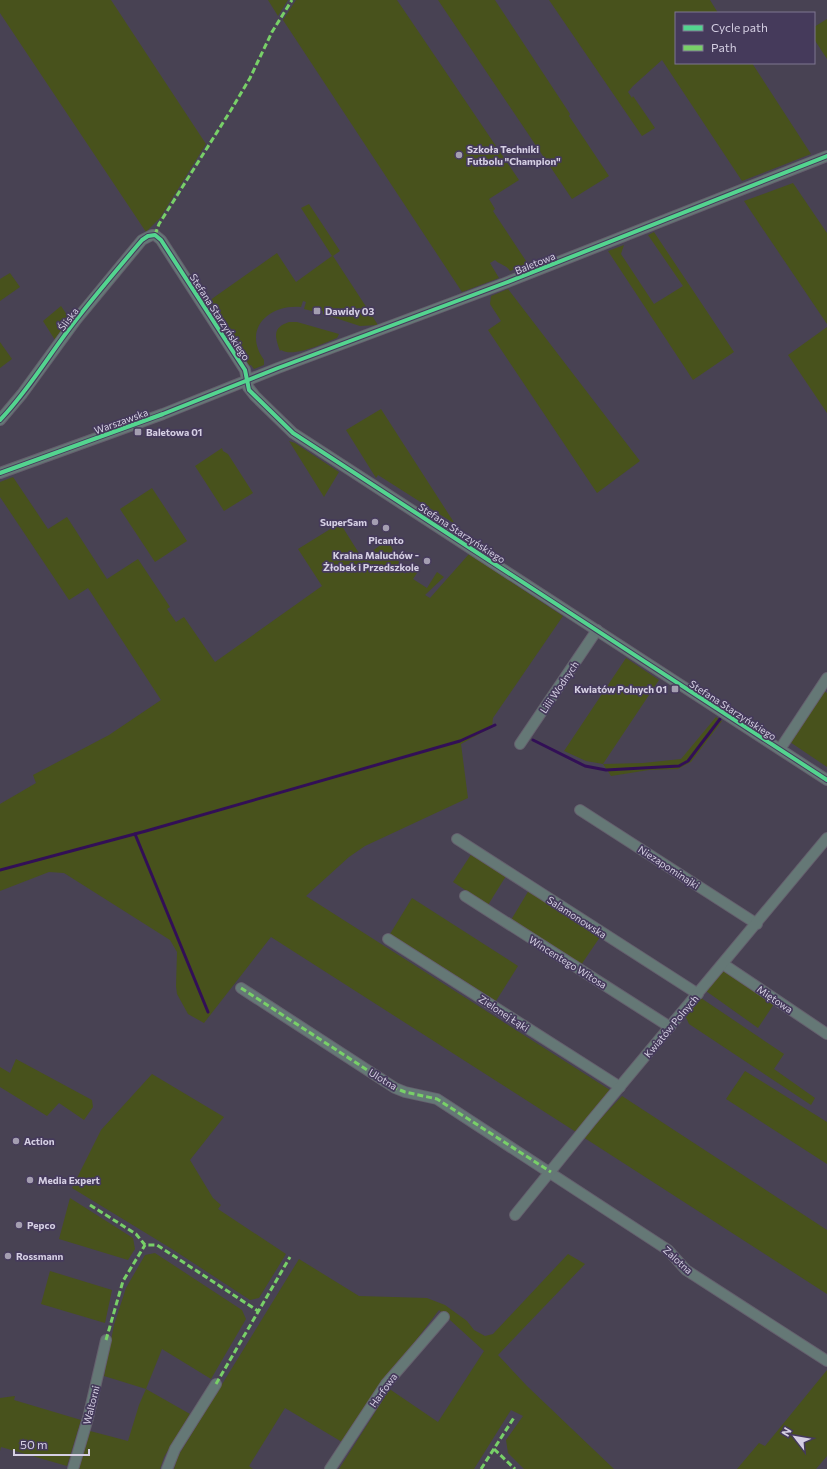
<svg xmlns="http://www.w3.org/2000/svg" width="827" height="1469" viewBox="0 0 827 1469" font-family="Commissioner,sans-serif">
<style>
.green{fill:#48521c}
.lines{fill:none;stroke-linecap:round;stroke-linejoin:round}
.stream{stroke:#320f56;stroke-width:3}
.minor-casing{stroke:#65606e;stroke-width:12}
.tertiary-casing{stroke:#65606e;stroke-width:12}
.minor{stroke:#657876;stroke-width:10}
.tertiary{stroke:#657876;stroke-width:10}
.quiet{stroke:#78d068;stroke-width:3;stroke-dasharray:6 3;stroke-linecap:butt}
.cycleway-casing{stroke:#453a5b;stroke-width:6}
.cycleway{stroke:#53d58f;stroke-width:4}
.poi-dot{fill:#a49eb1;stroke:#453a5b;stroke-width:1.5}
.labels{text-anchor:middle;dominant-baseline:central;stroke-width:3.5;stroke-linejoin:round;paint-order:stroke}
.poi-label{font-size:10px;font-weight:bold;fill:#d5cfe3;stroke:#453a5b;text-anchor:start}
.street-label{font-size:10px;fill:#d5cfe3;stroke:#453a5b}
</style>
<rect width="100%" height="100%" fill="#484253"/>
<g class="green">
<polygon points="0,0 111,0 206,144 160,218 146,232 0,13"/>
<polygon points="268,0 288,0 278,16"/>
<path d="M 296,0 L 397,0 L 519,180 L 489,199 L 495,209 L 493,211 L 528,264 L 510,271 C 507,265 500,265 495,260 L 490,263 L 499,278 L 462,292 L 283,20 Z"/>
<polygon points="438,0 495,0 570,114 569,116 609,176 572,199"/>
<polygon points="549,0 710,0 718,13 676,13 676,63 752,63 811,154 742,181 662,60 633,86 628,92 632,98 633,96 655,128 642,136"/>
<polygon points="827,19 827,59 814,39 814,27"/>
<polygon points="793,183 827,233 827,324 744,201"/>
<path d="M 309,204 L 340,251 L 333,256 L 378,325 L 360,326 L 323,314 L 323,311 L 314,309 L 312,311 L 304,309 L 306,302 L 303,301 L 301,307 C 269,304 242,329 264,360 L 264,365 L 254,369 L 251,365 L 248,366 L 206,303 L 277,253 L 296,282 L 332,256 L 301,208 Z"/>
<polygon points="654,232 734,352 693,380 608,251 624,245 621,254 654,304 683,286 648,235"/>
<polygon points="10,273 20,287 0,301 0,279"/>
<polygon points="508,289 640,461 597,493 488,330 501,321 490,304 491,296"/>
<polygon points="61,306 71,321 55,340 43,321"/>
<path d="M 289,322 L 297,322 L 339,334 L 337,338 C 324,343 294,358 281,350 L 280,351 C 275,336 272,328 289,322 Z"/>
<polygon points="827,327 827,413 788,355"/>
<polygon points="0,342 12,359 0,368"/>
<polygon points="381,409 455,524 378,475 376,478 346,430"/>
<polygon points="289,441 295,443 339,472 324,497"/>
<polygon points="222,448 223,451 228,454 253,493 224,511 195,466"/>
<polygon points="13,477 48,529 67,517 107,579 138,559 170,607 167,609 176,622 184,617 215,662 322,586 298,549 340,523 362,558 388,540 405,574 411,565 419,570 413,579 427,588 437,572 444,577 425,595 430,598 469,554 563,616 493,718 492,727 461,744 468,798 365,846 349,857 306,896 610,1090 576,1132 271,937 204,1023 188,1014 177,994 176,986 177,952 170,940 64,873 49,872 0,891 0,804 36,783 33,775 109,735 161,700 88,588 69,600 0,497 0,482"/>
<polygon points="152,488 187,541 155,562 120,509"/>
<polygon points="626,658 659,680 603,764 643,763 681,759 716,717 722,721 691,762 678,769 649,770 611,776 603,764 586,761 564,751"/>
<polygon points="824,691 827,693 827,767 790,742"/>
<polygon points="472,853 506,876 488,905 453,882"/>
<polygon points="529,890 600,937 581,965 511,920"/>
<polygon points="412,898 518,966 496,1001 390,934"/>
<polygon points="724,968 774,1004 758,1028 706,991"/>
<polygon points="701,998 784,1054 774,1069 815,1098 811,1105 689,1024 685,1015 697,1001"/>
<polygon points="16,1059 92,1100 93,1107 84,1120 59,1103 47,1116 0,1087 0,1067 10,1073"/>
<polygon points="745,1071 827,1122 827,1164 726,1099"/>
<polygon points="152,1074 224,1117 190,1160 213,1198 221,1205 218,1209 286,1254 259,1298 250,1300 172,1249 72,1188 101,1130"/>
<polygon points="622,1096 827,1230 827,1294 583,1137"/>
<polygon points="70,1198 133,1238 135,1249 128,1260 59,1239"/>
<polygon points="155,1253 242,1310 246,1319 211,1379 162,1349 146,1389 190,1414 164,1457 160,1469 79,1469 90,1431 128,1441 139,1405 146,1389 104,1376 114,1325 126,1288 145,1255"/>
<polygon points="568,1254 585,1264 498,1355 527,1386 614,1469 524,1469 508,1453 506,1440 523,1416 511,1410 474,1469 339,1469 381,1403 388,1388 438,1422 484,1351 439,1310 361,1413 342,1442 285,1408 249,1466 253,1469 174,1469 178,1456 299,1259 359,1296 427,1298 445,1305 467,1321 474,1330 485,1336 493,1334"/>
<polygon points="50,1271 112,1290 105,1323 41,1304"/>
<polygon points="827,1370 827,1456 816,1469 737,1469 759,1443 765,1446"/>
<polygon points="15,1396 14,1400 81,1420 67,1466 1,1447 0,1451 0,1398"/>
</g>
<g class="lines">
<g class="stream">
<polyline points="533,740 585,766 606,770 679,766 688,761 720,719"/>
<polyline points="135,834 208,1012"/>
<polyline points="0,870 146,831 460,741 495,725"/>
</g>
<g class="minor-casing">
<g id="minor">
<polyline points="0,420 22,394 76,320 142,240 152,235 155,235 161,240 245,370 247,380"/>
<polyline points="520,744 597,630"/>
<polyline points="780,749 827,678"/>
<polyline points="580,810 757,924"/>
<polyline points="457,839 698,994"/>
<polyline points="465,896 670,1027"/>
<polyline points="388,939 620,1087"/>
<polyline points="723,964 827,1034"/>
<polyline points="241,988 395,1088 405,1092 437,1099 668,1250 686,1270 827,1361"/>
<polyline points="515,1215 592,1120 827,838"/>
<polyline points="73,1469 88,1418 106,1340"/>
<polyline points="167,1469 175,1449 216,1384"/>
<polyline points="330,1469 386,1384 444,1317"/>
</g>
</g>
<g class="tertiary-casing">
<g id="tertiary">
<polyline points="247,380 248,387 255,396 293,433 827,780"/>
<polyline points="0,473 163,414 278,368 505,283 827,156"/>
</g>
</g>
<use href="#minor" class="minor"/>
<use href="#tertiary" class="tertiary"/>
<g class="quiet">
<polyline points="155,235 159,224 231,110 250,78 272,32 292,0"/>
<polyline points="241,988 395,1088 405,1092 437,1099 551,1172"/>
<polyline points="90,1205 136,1234 145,1245 157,1245 258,1311"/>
<polyline points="106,1340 123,1281 145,1245"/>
<polyline points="216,1384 290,1257"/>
<polyline points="494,1449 515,1469"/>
<polyline points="481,1469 515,1416"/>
</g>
<g class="cycleway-casing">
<g id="cycleway">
<path d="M 0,420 C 29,390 50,353 76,320 C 97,293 120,266 142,240 L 148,236 L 155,235 L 161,240 L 245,370 L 249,390 L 293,433 L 827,780"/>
<polyline points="0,473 163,414 278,368 505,283 827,156"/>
</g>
</g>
<use href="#cycleway" class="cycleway"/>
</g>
<g class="poi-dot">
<circle cx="459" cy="155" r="4"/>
<rect x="313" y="307" width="8" height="8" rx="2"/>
<rect x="134" y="428" width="8" height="8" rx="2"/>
<circle cx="375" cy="522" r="4"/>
<circle cx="386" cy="528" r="4"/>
<circle cx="427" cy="561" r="4"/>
<rect x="671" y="685" width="8" height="8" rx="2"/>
<circle cx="16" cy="1141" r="4"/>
<circle cx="30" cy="1180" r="4"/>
<circle cx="19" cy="1225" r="4"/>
<circle cx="8" cy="1256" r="4"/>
</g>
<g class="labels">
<g class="poi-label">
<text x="467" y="149">Szkoła Techniki<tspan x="467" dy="12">Futbolu "Champion"</tspan></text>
<text x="325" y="311">Dawidy 03</text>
<text x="146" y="432">Baletowa 01</text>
<text x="367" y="522" text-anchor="end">SuperSam</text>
<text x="386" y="540" text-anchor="middle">Picanto</text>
<text x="419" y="555" text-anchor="end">Kraina Maluchów -<tspan x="419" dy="12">Żłobek i Przedszkole</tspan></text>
<text x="667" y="689" text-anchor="end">Kwiatów Polnych 01</text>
<text x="24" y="1141">Action</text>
<text x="38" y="1180">Media Expert</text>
<text x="27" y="1225">Pepco</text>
<text x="16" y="1256">Rossmann</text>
</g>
<g class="street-label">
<text transform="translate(535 263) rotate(-22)">Baletowa</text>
<text transform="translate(220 317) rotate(57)">Stefana Starzyńskiego</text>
<text transform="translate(68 319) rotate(-53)">Śliska</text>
<text transform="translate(121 421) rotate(-20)">Warszawska</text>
<text transform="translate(462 533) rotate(33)">Stefana Starzyńskiego</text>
<text transform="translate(559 687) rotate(-56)">Lilii Wodnych</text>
<text transform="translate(733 710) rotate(33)">Stefana Starzyńskiego</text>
<text transform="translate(669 867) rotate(33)">Niezapominajki</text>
<text transform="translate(577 917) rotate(33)">Salamonowska</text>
<text transform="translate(568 962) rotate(32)">Wincentego Witosa</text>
<text transform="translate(775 999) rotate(34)">Miętowa</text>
<text transform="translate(504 1013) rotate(33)">Zielonej Łąki</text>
<text transform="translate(671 1026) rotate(-50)">Kwiatów Polnych</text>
<text transform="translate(383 1079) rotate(31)">Ulotna</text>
<text transform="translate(678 1260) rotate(42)">Zalotna</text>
<text transform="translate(383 1390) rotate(-54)">Harfowa</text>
<text transform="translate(91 1405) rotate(-76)">Waltorni</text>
</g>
</g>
<rect x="675" y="12" width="140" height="52" fill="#453a5b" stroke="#7f7691"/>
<rect x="683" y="25" width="20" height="6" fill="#53d58f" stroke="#7f7691"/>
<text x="711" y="32" font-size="12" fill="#d5cfe3">Cycle path</text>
<rect x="683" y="45" width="20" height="6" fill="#78d068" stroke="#7f7691"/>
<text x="711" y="52" font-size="12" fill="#d5cfe3">Path</text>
<g transform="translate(795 1437) rotate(301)" stroke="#453a5b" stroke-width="3" paint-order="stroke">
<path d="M0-3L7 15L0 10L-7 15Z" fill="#d5cfe3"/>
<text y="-6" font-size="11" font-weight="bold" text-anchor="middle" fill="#d5cfe3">N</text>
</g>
<path d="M14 1449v6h75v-6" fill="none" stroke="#d5cfe3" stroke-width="2"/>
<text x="20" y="1449" font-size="12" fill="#d5cfe3" stroke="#453a5b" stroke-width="3" paint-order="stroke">50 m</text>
</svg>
